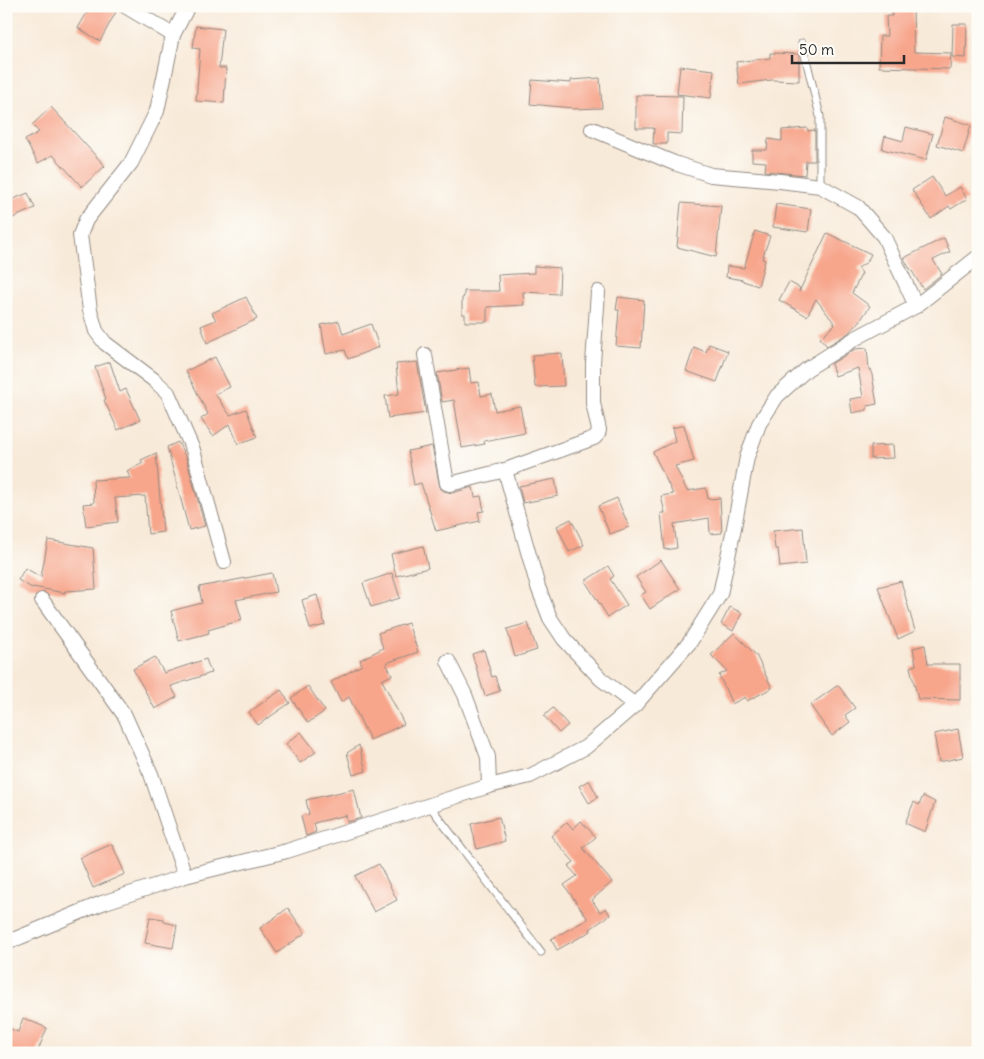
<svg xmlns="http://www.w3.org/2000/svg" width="984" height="1059" viewBox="0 0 984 1059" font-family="Delius,sans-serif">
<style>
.building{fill:#f7a58b}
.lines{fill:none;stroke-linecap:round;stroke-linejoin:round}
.service-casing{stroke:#928a82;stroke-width:9}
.minor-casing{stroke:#928a82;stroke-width:16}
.service{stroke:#fff;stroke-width:7}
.minor{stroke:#fff;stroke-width:14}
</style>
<rect width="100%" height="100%" fill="#fdfcf7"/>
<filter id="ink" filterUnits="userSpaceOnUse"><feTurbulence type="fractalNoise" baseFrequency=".02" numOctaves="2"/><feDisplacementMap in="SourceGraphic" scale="10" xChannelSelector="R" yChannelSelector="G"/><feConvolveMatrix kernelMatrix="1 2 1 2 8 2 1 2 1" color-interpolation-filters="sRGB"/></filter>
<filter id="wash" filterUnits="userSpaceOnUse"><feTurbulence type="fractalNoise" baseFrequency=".0096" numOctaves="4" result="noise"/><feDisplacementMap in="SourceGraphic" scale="20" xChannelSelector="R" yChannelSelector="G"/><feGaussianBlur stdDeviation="1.12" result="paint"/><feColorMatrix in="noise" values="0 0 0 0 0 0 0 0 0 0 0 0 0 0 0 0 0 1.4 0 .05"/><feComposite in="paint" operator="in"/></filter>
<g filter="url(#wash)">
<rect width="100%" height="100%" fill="#f8ead9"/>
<g id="blocks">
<g class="building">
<polygon points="91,6 116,6 117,10 100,41 78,28"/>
<polygon points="893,6 913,6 914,52 951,53 950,69 879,67 880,36 887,36 886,16 892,16"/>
<polygon points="953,24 967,24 966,58 952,57"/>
<polygon points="196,26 223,29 219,68 226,68 224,103 196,101 200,49 193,48"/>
<polygon points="770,53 799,54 799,81 772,80 739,84 736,62 770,58"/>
<polygon points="680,66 714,70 711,98 677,94"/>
<polygon points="600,78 602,108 572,109 572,108 530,104 532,80 571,83 571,80"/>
<polygon points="636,95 683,96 682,134 667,133 667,144 653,144 654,128 636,128"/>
<polygon points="51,107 105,166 82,187 53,155 38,163 25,140 39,132 32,125"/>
<polygon points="945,117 971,125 963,153 937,145"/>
<polygon points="906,127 933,134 926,160 882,149 885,136 903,141"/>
<polygon points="807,128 808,131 815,130 815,161 806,161 805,175 765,171 766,162 752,161 752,150 767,150 768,139 782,141 782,130"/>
<polygon points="932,177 945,196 960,187 967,199 951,209 949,206 931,219 912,190"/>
<polygon points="28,193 35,208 6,221 6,202"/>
<polygon points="681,203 721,206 716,257 677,247"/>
<polygon points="776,204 811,209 808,232 773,227"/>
<polygon points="755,231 770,236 762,259 765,260 758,286 743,281 743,280 726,277 727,266 744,268"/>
<polygon points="827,233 871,254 867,262 858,268 862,273 852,293 870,306 858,324 847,334 827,346 820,338 835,324 816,299 807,316 779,300 789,282 800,288 799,292"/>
<polygon points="944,238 950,252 933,260 942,274 923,289 910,268 909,268 904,258"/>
<polygon points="534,266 560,268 559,294 523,292 524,305 487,307 487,322 465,322 465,314 462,314 462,298 464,297 464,291 499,291 498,275 534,273"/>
<polygon points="246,297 257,319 207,343 201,326 216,320 212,313"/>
<polygon points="618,297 644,300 641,348 616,346 619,310 616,310"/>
<polygon points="339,321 343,334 371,324 379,347 348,359 345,350 326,354 321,325"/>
<polygon points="709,344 728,351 717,382 686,371 694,347 706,352"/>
<polygon points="867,348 869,370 871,369 877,404 867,406 867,410 852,413 850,399 863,397 858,368 835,376 831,364 855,349"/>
<polygon points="562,353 564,386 535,387 532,355"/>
<polygon points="215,357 230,387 215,394 230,415 246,409 257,437 238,444 230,424 213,436 201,419 208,414 186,371"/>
<polygon points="110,362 120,392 126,389 140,420 118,430 104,400 106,399 95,367"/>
<polygon points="417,362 426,413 388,418 385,396 399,394 396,364"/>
<polygon points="469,368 471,383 479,382 481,396 492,394 495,411 520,406 525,433 484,441 485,444 462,448 454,400 442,402 437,373"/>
<polygon points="684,425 694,461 675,466 687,491 706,488 708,499 720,498 722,533 710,534 709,518 674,524 677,548 665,550 661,513 665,513 661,496 673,494 653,452 675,441 672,428"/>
<polygon points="178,442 186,458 205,526 189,530 167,447"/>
<polygon points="893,445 894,458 871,459 871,446"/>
<polygon points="432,446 440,488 444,491 452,493 473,487 475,497 481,496 484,511 478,512 480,521 436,531 421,483 414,485 408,451"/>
<polygon points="156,453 163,532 148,534 145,496 115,498 118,522 86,526 83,504 94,503 93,480 130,478 127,471 143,463 141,460"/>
<polygon points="555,479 558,496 523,503 519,486"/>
<polygon points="617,498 629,527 610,534 598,506"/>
<polygon points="571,519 584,545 569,552 557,526"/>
<polygon points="803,528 806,564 780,567 778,549 775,549 773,531"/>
<polygon points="48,540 93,548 96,589 65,591 65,593 33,587 32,588 18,580 25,568 41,577"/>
<polygon points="423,546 428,568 396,576 391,554"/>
<polygon points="661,560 680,589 650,609 641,595 646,592 636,577"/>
<polygon points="608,566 614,576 610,579 627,605 608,617 585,581"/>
<polygon points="272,573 276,592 236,600 242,620 208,630 209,633 179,641 171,611 202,603 199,587"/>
<polygon points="392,573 400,598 371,607 363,583"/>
<polygon points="901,581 915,631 898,639 878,587"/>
<polygon points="317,595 325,625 310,629 302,600"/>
<polygon points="730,607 742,613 733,631 721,624"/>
<polygon points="408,623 418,652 386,663 392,675 382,680 404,724 370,740 349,697 341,702 331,682 362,665 360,660 383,648 378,633"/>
<polygon points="528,623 537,650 515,657 507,629"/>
<polygon points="734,633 756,655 772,688 747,701 745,697 732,704 719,675 727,671 711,655"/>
<polygon points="925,645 928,664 960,664 960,700 918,699 910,667 916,665 913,648"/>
<polygon points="484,650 492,677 495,676 500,691 485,696 472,654"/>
<polygon points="155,657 164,673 206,659 211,673 171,686 177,697 155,709 133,669"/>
<polygon points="838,685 855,708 845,715 850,722 832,736 810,705"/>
<polygon points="308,686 325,711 308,723 291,698"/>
<polygon points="281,690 290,703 258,725 249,712"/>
<polygon points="553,708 568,725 559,733 544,716"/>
<polygon points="958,729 963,757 939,762 934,734"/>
<polygon points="301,732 316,752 300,763 286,744"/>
<polygon points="359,745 366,771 353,775 347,753"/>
<polygon points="589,780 598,797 589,803 579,786"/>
<polygon points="354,789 361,818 347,822 346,815 314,823 316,832 306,836 301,816 309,814 306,800"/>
<polygon points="923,796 935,802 925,832 905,823 914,802 919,805"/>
<polygon points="499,817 505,841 477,849 471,824"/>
<polygon points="581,821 596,837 583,848 612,882 592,900 600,912 606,908 610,915 590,929 591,931 557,950 551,939 588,919 564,885 577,876 568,866 574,862 551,836 567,822 573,829"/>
<polygon points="112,844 125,874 93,888 80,858"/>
<polygon points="379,864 397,900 374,912 355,876"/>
<polygon points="288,908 305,933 277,953 260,928"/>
<polygon points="150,917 164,919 164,922 177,925 173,948 145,943"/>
<polygon points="23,1018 47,1028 37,1053 6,1053 6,1027 18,1032"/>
</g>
</g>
</g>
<g filter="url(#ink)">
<use href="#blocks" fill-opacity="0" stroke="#928a82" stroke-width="1"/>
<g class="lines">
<g class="service-casing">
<g id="service">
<polyline points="802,43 820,116 820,186"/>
<polyline points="429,805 541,952"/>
</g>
</g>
<g class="minor-casing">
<g id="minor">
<polyline points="125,6 173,35"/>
<polyline points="188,6 173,35 157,111 131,163 86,220 80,235 90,310 96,331 105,343 154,380 168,393 193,450 224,562"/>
<polyline points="592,129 674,163 711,175 780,181 820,186 858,207 884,237 916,306"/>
<polyline points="425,355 447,483 450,484 505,470 594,438 598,434 599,430 593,403 593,363 598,292"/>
<polyline points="505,470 538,587 550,618 564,639 601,679 635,705"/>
<polyline points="42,600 125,716 151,774 185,876"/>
<polyline points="448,661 465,695 488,757 489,786"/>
<polyline points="6,943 102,903 185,876 287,851 489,786 530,776 586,747 635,705 690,642 720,594 733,533 747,457 759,424 777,396 807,369 856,338 916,306 978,257"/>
</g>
</g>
<use href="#service" class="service"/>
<use href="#minor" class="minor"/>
</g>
</g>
<rect width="984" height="1059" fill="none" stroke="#fdfcf7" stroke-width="25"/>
<path d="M792 55v8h112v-8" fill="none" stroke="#2b2b2b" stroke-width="2.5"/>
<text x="799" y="55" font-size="15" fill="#2b2b2b" stroke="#fdfcf7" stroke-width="4" paint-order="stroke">50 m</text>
</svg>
